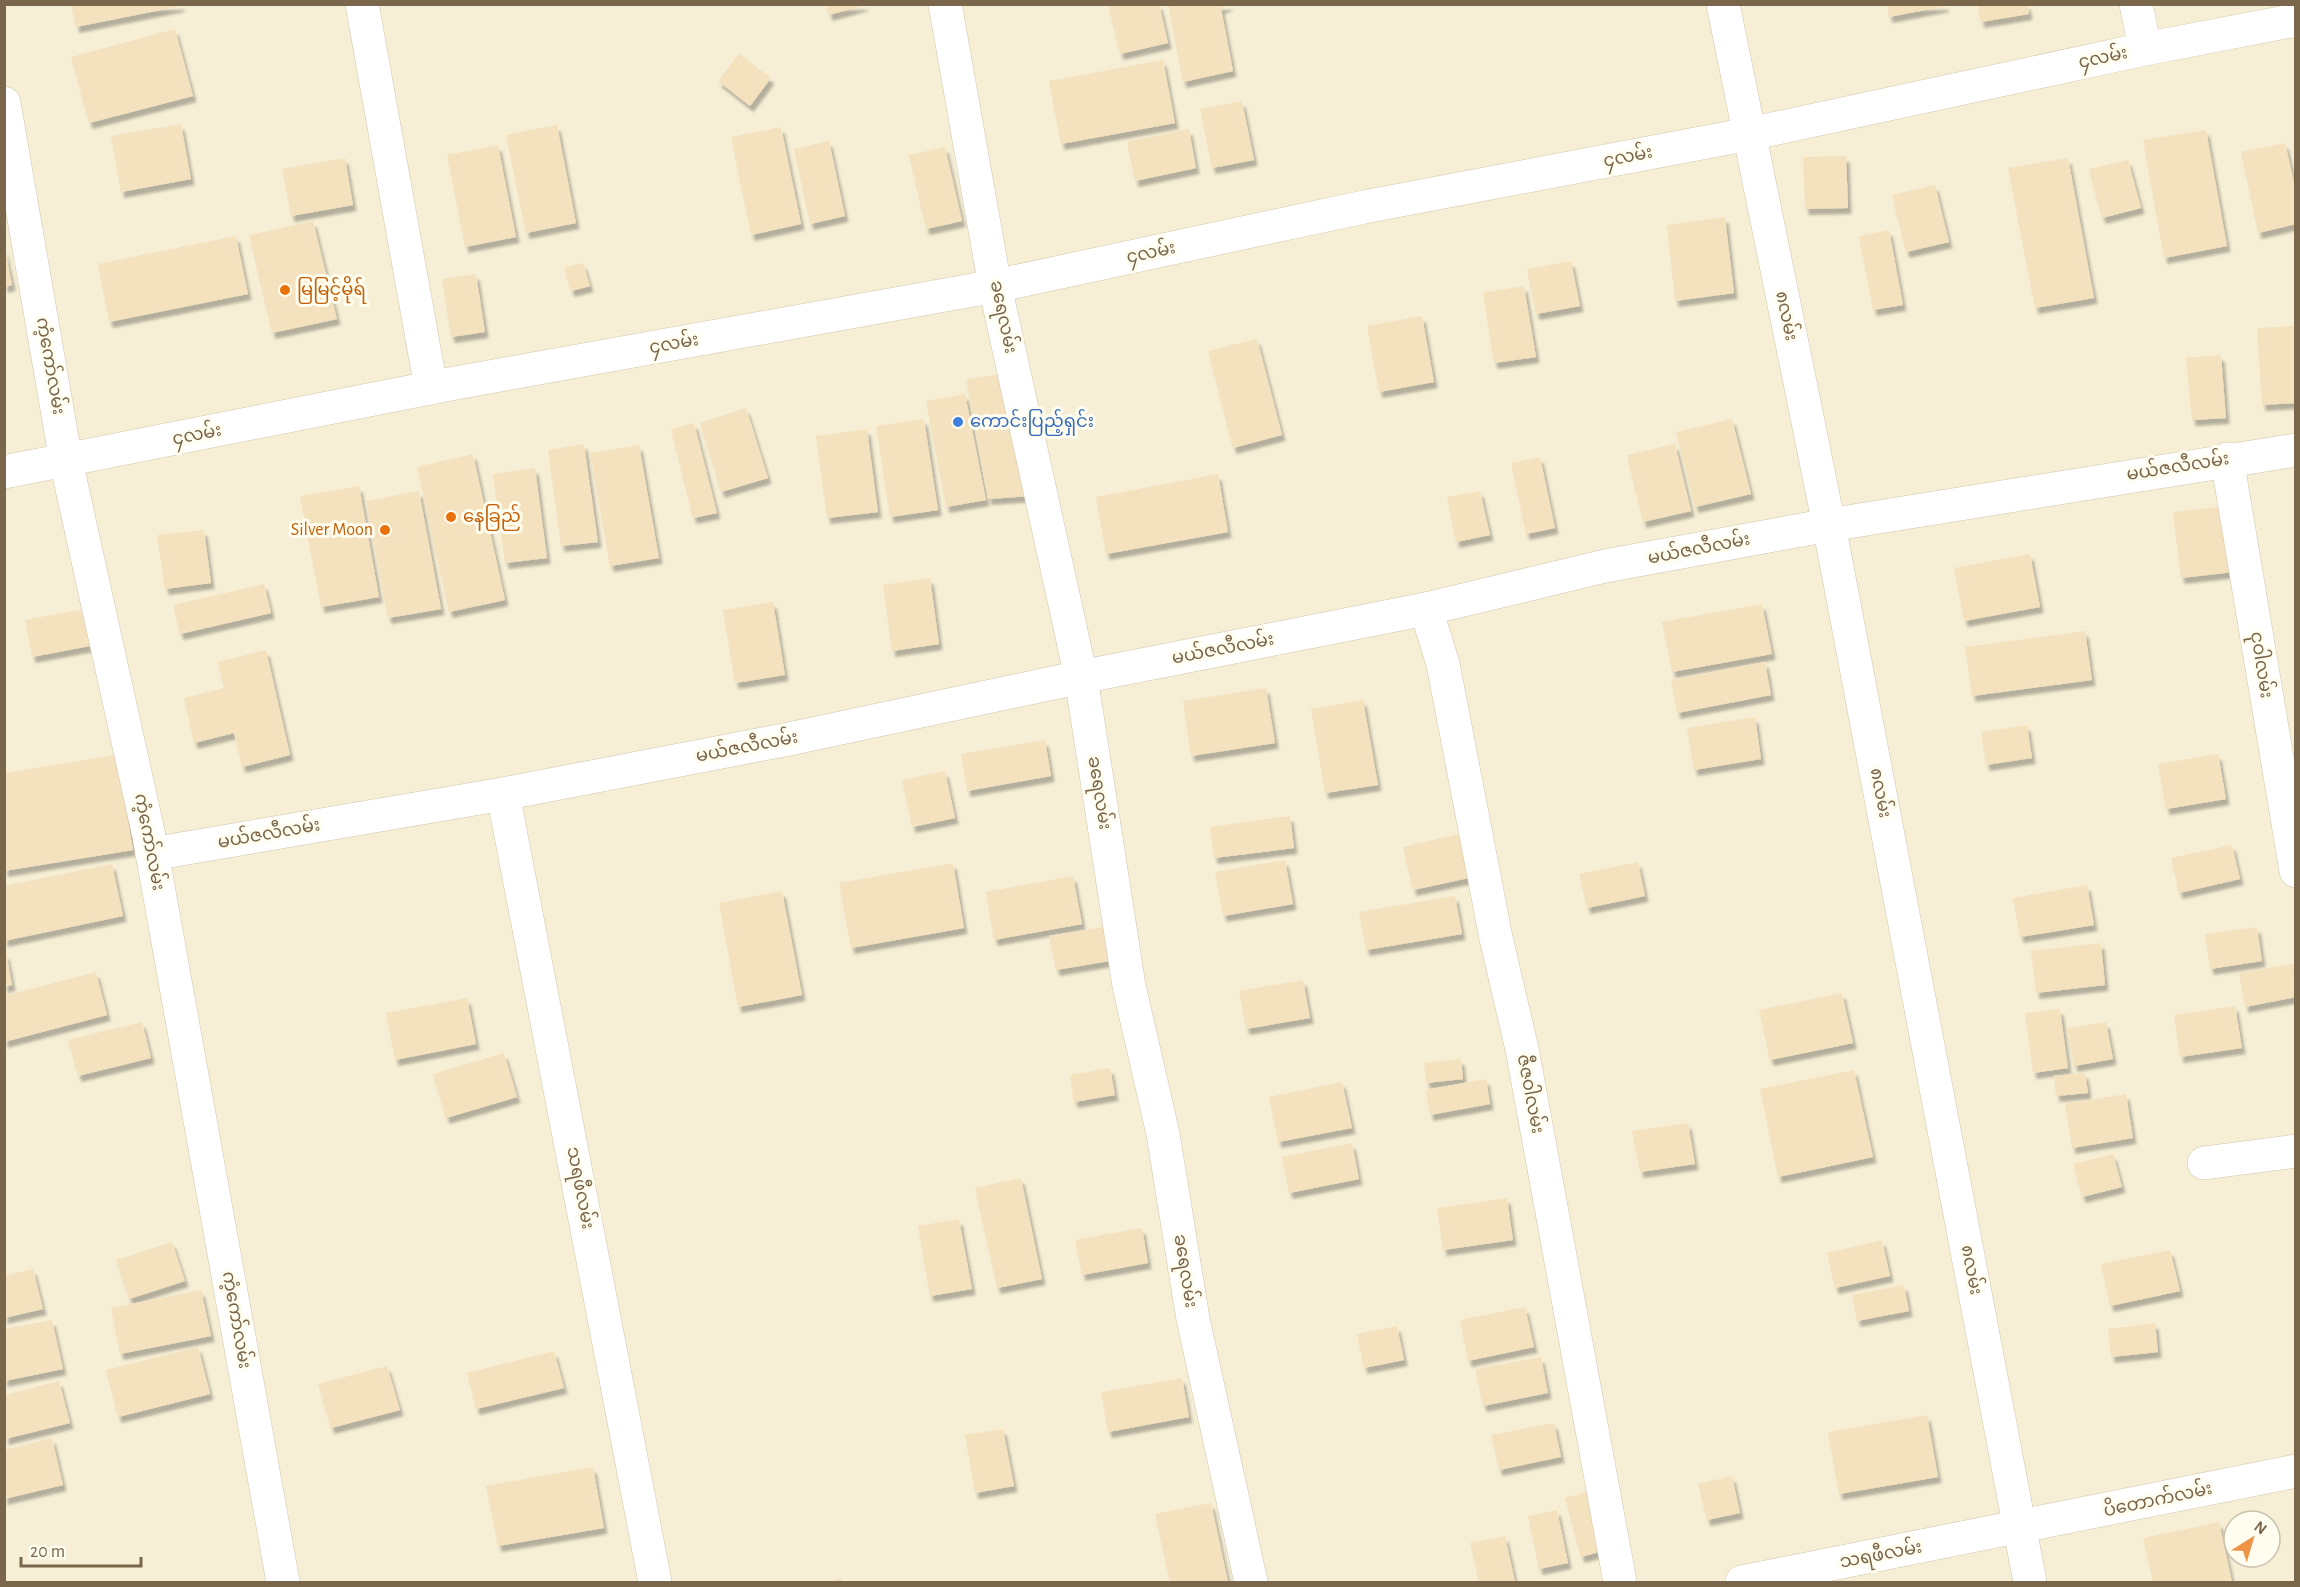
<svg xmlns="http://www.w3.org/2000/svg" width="2300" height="1587" viewBox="0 0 2300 1587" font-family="'Alegreya Sans','Noto Sans Myanmar',sans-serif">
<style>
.residential{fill:#f6efd6;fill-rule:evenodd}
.building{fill:#f4e1be;filter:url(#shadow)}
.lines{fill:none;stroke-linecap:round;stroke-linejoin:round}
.street-casing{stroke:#d1c5ac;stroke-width:34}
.secondary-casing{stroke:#d4c7aa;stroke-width:34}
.street{stroke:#fff;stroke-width:33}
.secondary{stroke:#fff;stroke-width:33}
.food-dot{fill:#e8710a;stroke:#fffdef;stroke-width:2}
.shop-dot{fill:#3f7fe0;stroke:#fffdef;stroke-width:2}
.labels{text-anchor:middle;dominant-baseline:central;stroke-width:6;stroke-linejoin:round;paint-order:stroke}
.street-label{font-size:18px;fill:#7a664a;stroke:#fffdef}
.food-label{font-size:18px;fill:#c56008;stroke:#fffdef;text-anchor:start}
.shop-label{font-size:18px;fill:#366cbe;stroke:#fffdef;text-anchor:start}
</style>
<defs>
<filter id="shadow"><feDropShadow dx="3.5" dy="6" stdDeviation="1.5" flood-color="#0004"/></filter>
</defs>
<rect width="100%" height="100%" fill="#fdfae8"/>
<path class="residential" d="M 5,5 L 2295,5 L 2295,1582 L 5,1582 ZM 2234,1521 L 2270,1521 L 2270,1557 L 2234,1557 Z"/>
<g class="building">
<polygon points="71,4 181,4 181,6 76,27"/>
<polygon points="826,4 865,4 865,5 829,15"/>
<polygon points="1108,4 1159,4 1168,43 1120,54"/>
<polygon points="1168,4 1231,4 1221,8 1233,71 1183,82"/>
<polygon points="1887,4 1945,4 1946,6 1889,17"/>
<polygon points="1977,4 2027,4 2029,14 1981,22"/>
<polygon points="175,29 193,96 89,123 71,57"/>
<polygon points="739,54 771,78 750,106 718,81"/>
<polygon points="1163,60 1175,123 1061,144 1049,81"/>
<polygon points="1242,101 1254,160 1212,168 1200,109"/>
<polygon points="181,124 191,179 121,192 111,136"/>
<polygon points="557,125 576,223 526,233 506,135"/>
<polygon points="781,127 801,224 751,235 731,137"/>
<polygon points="1189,129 1196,168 1135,181 1127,142"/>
<polygon points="2206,130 2227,246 2164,258 2143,140"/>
<polygon points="829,141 845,216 810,224 794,149"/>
<polygon points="2285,143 2296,191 2296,224 2258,233 2241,152"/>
<polygon points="498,145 516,237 465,247 447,155"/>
<polygon points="945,147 962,221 926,229 909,155"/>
<polygon points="1846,156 1848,208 1805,209 1803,157"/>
<polygon points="345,158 353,205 291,216 282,169"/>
<polygon points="2068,158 2094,298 2035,308 2008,168"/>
<polygon points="2128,160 2141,208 2102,218 2089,169"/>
<polygon points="1935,185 1949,242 1906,252 1892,195"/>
<polygon points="1725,217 1734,293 1675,301 1667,225"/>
<polygon points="313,221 337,319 272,333 249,235"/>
<polygon points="1889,230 1903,305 1873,310 1859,236"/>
<polygon points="236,236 248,294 109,322 98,264"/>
<polygon points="4,247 12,285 4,287"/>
<polygon points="1571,261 1580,306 1536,314 1527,269"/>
<polygon points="583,263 590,286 571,291 564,268"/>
<polygon points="476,274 485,332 451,337 442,279"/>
<polygon points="1524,286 1536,357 1494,363 1483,293"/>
<polygon points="1422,316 1434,382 1379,392 1367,326"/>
<polygon points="2296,326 2296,403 2262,405 2257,328"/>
<polygon points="1257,339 1282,435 1233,448 1208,351"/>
<polygon points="2221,355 2226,418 2192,420 2186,358"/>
<polygon points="1010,373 1030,496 988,499 966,379"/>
<polygon points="965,394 986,500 946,507 926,401"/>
<polygon points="746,408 768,478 721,492 700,423"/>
<polygon points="924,419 938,510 890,517 876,426"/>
<polygon points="1732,419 1751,494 1695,507 1676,432"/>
<polygon points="694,423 717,513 693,518 671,429"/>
<polygon points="867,429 878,512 827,518 816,436"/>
<polygon points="584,444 598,542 561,546 548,450"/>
<polygon points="1675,444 1691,511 1643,522 1627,455"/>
<polygon points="639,445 659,558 610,566 590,453"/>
<polygon points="473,454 505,600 449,612 417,467"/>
<polygon points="1540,457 1555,528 1526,534 1511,463"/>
<polygon points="535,468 547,558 505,563 493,474"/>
<polygon points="1218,474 1228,532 1106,554 1096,497"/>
<polygon points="359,486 379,597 321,607 300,496"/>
<polygon points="419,491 441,609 388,618 366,501"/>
<polygon points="1480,491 1490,535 1456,542 1447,497"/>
<polygon points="2226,506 2234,572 2181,578 2173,512"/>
<polygon points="204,530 211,583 165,589 157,535"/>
<polygon points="2030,554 2040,607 1964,621 1954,568"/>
<polygon points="930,578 939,644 892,651 883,585"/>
<polygon points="264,584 271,613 180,634 173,605"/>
<polygon points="773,602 785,675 735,683 723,610"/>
<polygon points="1762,604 1772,654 1672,672 1662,622"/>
<polygon points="83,609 90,646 32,657 25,620"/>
<polygon points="2085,631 2092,680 1972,696 1965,647"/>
<polygon points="266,650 290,755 242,767 234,733 194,743 184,698 224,688 218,662"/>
<polygon points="1765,662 1771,695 1677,713 1671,680"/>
<polygon points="1266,688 1275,743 1191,756 1183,701"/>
<polygon points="1363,700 1378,785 1325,793 1311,709"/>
<polygon points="1755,717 1761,759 1694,770 1687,728"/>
<polygon points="2027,725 2032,758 1986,765 1981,732"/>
<polygon points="1045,740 1051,776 967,791 961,754"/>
<polygon points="2218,754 2226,799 2166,809 2158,764"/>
<polygon points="116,755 133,850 4,871 4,773"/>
<polygon points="945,771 955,818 912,827 902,780"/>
<polygon points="1290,816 1294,848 1214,858 1210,827"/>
<polygon points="1459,834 1469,878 1413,890 1403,847"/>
<polygon points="2232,845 2240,879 2179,893 2171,858"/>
<polygon points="1285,860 1293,904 1223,916 1215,872"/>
<polygon points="1638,862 1645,896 1587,908 1579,874"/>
<polygon points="953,863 964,928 851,948 839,883"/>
<polygon points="112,864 123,916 4,941 4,886"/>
<polygon points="1073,876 1082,924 994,940 986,892"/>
<polygon points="2087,885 2094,925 2020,937 2013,898"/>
<polygon points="782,891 802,995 738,1007 719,903"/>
<polygon points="1455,896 1462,934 1366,950 1359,912"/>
<polygon points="1115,925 1121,959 1056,970 1049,936"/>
<polygon points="2257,927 2262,961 2210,969 2205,934"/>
<polygon points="2101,943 2105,985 2036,993 2031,951"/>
<polygon points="6,953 12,985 4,987 4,954"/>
<polygon points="2293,964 2296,997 2245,1007 2239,973"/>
<polygon points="96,972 107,1015 4,1042 4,996"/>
<polygon points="1303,980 1310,1018 1246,1029 1239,991"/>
<polygon points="1842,993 1853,1043 1770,1060 1759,1010"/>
<polygon points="467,998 476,1044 395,1060 386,1013"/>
<polygon points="2235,1006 2242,1048 2180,1057 2174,1015"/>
<polygon points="2060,1009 2068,1068 2033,1073 2025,1013"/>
<polygon points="142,1022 151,1058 78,1076 68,1040"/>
<polygon points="2106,1022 2113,1059 2074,1066 2067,1028"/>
<polygon points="504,1053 517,1097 446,1118 433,1074"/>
<polygon points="1461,1059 1463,1079 1426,1083 1424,1063"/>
<polygon points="1110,1068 1115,1095 1074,1102 1070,1075"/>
<polygon points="1854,1070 1873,1157 1778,1177 1760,1089"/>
<polygon points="2085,1073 2088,1093 2056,1096 2054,1076"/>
<polygon points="1486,1079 1490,1104 1430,1115 1426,1090"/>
<polygon points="1342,1082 1352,1128 1278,1142 1269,1097"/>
<polygon points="2126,1094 2133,1138 2072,1148 2065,1104"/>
<polygon points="1688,1123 1695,1164 1640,1172 1632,1131"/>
<polygon points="1352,1143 1359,1179 1289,1193 1282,1157"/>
<polygon points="2113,1154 2122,1187 2082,1197 2073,1164"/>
<polygon points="1021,1178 1042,1279 997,1288 975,1188"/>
<polygon points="1507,1198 1513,1240 1443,1250 1437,1208"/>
<polygon points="959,1219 972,1289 930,1296 918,1226"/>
<polygon points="1142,1228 1148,1263 1082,1275 1075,1240"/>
<polygon points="1882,1240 1890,1276 1835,1288 1827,1253"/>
<polygon points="172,1242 185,1281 129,1299 116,1260"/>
<polygon points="2170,1250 2180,1291 2110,1306 2101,1264"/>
<polygon points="33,1269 43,1309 4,1318 4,1276"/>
<polygon points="1904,1285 1909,1311 1857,1321 1852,1295"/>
<polygon points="201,1290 211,1336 120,1354 111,1308"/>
<polygon points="1525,1307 1534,1347 1468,1361 1460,1320"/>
<polygon points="52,1320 63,1369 4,1381 4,1329"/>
<polygon points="2155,1323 2158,1352 2111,1357 2108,1329"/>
<polygon points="1397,1326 1404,1360 1364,1368 1357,1334"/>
<polygon points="198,1347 210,1394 118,1417 106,1370"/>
<polygon points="554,1351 564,1388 476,1409 467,1373"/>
<polygon points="1541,1357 1548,1393 1483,1406 1475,1369"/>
<polygon points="387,1366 400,1410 331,1428 318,1384"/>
<polygon points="1182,1378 1189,1417 1108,1432 1101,1392"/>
<polygon points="59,1381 70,1423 5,1439 5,1395"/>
<polygon points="1927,1415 1938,1477 1839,1494 1828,1432"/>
<polygon points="1554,1423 1561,1457 1499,1470 1491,1435"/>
<polygon points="1003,1429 1014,1486 975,1493 965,1435"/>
<polygon points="52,1438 63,1485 4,1499 4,1450"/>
<polygon points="593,1467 604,1528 498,1546 486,1486"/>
<polygon points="1732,1476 1740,1513 1707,1520 1698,1484"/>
<polygon points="1594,1490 1610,1549 1581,1557 1565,1498"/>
<polygon points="1211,1503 1228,1582 1170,1582 1155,1514"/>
<polygon points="1557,1510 1568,1563 1539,1569 1528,1516"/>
<polygon points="2219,1522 2232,1582 2153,1582 2143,1538"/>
<polygon points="1505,1536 1515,1582 1479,1582 1470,1543"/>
<polygon points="841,1578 842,1582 827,1582"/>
</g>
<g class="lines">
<g class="street-casing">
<g id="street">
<polyline points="362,4 431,388"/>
<polyline points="945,4 995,286 1081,677 1129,986 1163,1134 1193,1319 1251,1582"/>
<polyline points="1723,4 1829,525 2030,1582"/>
<polyline points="2136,4 2145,49"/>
<polyline points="4,103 66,461 149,836 283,1582"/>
<polyline points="2227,459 2296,871"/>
<polyline points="1426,609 1443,664 1496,938 1522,1049 1620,1582"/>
<polyline points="503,794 655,1582"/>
<polyline points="152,854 503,794 789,739 1081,677 1426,609 1605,566 1829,525 2296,450"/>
<polyline points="2204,1163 2296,1151"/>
<polyline points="1742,1582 2296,1471"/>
</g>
</g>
<g class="secondary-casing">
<polyline id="secondary" points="4,472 450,384 995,286 1364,207 1749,134 2145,49 2296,20"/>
</g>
<use href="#street" class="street"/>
<use href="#secondary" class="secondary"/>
</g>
<g class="food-dot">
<circle cx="285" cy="290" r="6"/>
<circle cx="451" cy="517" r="6"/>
<circle cx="385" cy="530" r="6"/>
</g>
<circle class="shop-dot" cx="958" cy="422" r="6"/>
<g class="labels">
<g class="street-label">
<text transform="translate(2103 58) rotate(-12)">၄လမ်း</text>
<text transform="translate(1628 157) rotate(-11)">၄လမ်း</text>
<text transform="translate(1151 253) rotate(-12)">၄လမ်း</text>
<text transform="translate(1786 316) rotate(78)">၈လမ်း</text>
<text transform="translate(1003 317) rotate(78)">ခရေလမ်း</text>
<text transform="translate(674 344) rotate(-10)">၄လမ်း</text>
<text transform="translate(50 366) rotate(80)">ကံ့ကော်လမ်း</text>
<text transform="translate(197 435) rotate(-11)">၄လမ်း</text>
<text transform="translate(2178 467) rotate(-9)">မယ်ဇလီလမ်း</text>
<text transform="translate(1699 549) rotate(-11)">မယ်ဇလီလမ်း</text>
<text transform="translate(1223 649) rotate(-11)">မယ်ဇလီလမ်း</text>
<text transform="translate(2261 665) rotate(81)">ငုဝါလမ်း</text>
<text transform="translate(747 747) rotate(-11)">မယ်ဇလီလမ်း</text>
<text transform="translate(1099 793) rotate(81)">ခရေလမ်း</text>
<text transform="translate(1880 793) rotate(79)">၈လမ်း</text>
<text transform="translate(269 834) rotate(-10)">မယ်ဇလီလမ်း</text>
<text transform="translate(149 842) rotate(79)">ကံ့ကော်လမ်း</text>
<text transform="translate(1530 1094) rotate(79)">ဇီဇဝါလမ်း</text>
<text transform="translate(580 1188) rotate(79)">သရဖီလမ်း</text>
<text transform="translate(1971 1270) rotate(79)">၈လမ်း</text>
<text transform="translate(1185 1271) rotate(81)">ခရေလမ်း</text>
<text transform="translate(236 1320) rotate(80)">ကံ့ကော်လမ်း</text>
<text transform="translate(2158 1500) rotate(-12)">ပိတောက်လမ်း</text>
<text transform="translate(1881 1555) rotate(-11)">သရဖီလမ်း</text>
</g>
<g class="food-label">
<text x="297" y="290">မြမြင့်မိုရ်</text>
<text x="463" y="517">နေခြည်</text>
<text x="373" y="530" text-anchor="end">Silver Moon</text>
</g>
<g class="shop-label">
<text x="970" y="422">ကောင်းပြည့်ရှင်း</text>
</g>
</g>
<rect width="2300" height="1587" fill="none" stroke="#7a664a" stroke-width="12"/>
<g transform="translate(2252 1539) rotate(37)"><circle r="28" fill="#fffdef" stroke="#cac1ad" stroke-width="1.5"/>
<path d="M0-4.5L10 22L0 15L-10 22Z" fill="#ed9447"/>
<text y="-9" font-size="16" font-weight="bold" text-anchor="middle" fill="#7a664a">N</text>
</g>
<path d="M21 1557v9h120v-9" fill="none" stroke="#7a664a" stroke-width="3"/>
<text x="30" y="1557" font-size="18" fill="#7a664a" stroke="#fffdef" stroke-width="4.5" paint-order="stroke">20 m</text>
</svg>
